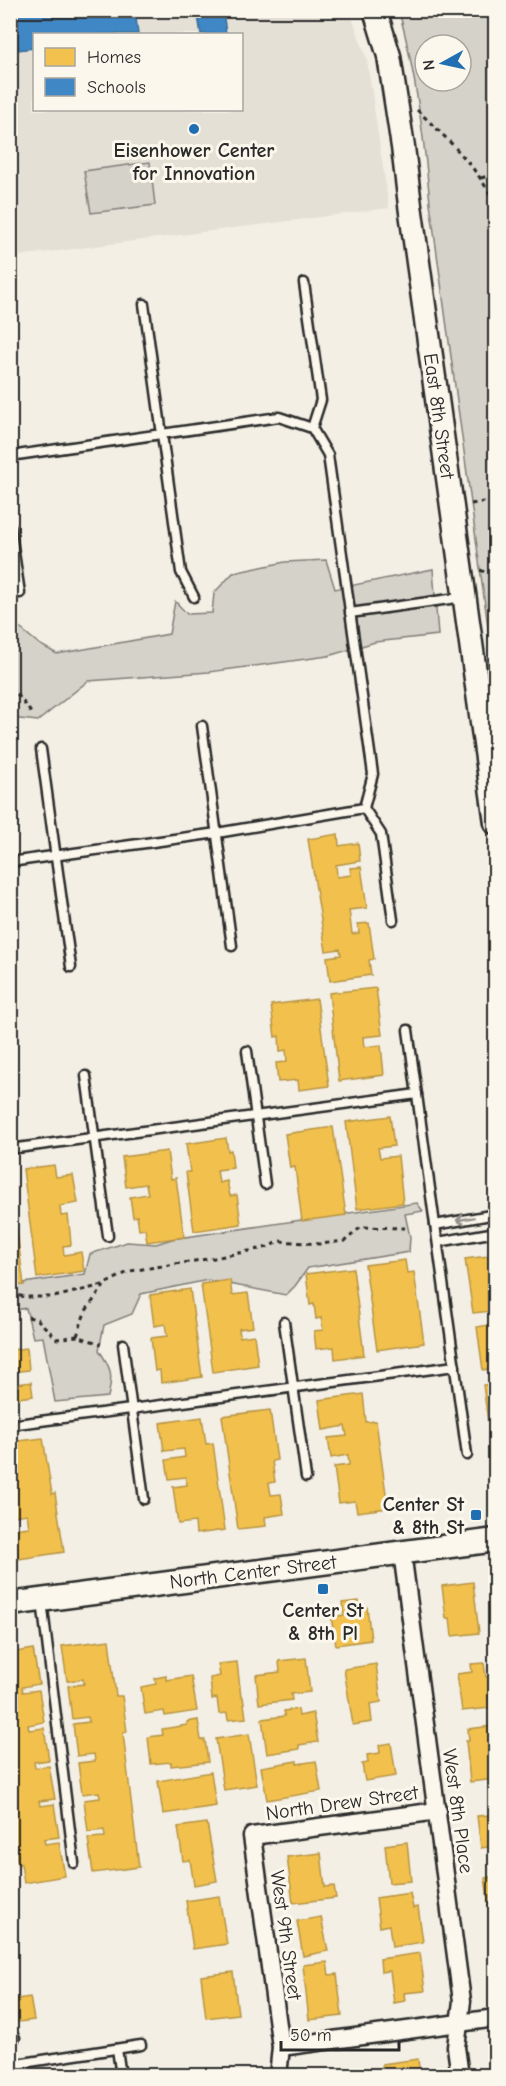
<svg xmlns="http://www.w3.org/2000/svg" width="506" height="2086" viewBox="0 0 506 2086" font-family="'Comic Neue',sans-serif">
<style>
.built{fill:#e4e0d6;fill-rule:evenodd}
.green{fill:#d5d2c9;stroke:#807e7a;stroke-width:1.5;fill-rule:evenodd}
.homes{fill:#f2c14e;stroke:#b69444;stroke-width:1.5}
.schools{fill:#3f88c5;stroke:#396c97;stroke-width:1.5}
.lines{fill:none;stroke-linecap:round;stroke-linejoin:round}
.lane-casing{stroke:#2b2b2b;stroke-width:13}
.street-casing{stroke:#2b2b2b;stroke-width:21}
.secondary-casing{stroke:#2b2b2b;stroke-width:27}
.path{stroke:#2b2b2b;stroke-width:3;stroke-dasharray:4.5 4.5;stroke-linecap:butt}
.lane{stroke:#fbf7ec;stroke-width:8}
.street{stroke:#fbf7ec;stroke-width:16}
.secondary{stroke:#fbf7ec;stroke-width:22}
.oneway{stroke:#93918c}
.poi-dot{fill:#1f6fb2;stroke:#fbf7ec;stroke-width:2}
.labels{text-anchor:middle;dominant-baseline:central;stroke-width:6;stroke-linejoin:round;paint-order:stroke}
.poi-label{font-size:20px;font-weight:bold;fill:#2b2b2b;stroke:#fbf7ec}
.street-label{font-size:20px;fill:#2b2b2b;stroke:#fbf7ec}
</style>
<rect width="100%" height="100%" fill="#f3efe4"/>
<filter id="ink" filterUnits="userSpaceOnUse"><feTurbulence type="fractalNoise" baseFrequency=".0167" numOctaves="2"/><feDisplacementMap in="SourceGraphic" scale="12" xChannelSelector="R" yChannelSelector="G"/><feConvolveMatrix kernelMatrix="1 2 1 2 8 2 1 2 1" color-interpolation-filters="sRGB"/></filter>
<g filter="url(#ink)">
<path class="built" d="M 10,11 L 350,11 L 367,60 L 389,208 L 11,257 ZM 34,34 L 242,34 L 242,110 L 34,110 Z"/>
<g class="green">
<path d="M 399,11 L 495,11 L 495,678 L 430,203 C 424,138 416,74 399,11 ZM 425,45 L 461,45 L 461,81 L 425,81 Z"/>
<polygon points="150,162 155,205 91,213 84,171"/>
<polygon points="326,560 335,589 433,569 438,635 375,642 328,656 209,672 88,681 38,721 11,718 11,631 15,624 39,644 57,654 169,634 175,601 187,614 212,613 214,593 233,573 285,562"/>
<path d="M 417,1203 L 423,1211 L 405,1214 L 410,1237 L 409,1252 L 308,1268 L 295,1286 L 286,1295 L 208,1280 L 141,1294 L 132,1314 L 104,1325 L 99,1350 C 112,1369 113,1375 108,1397 L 55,1402 L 43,1337 L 33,1338 L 26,1308 L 11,1311 L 10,1285 L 85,1274 L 90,1254 L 127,1242 L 156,1244 L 172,1239 Z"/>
</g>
<g class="homes">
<polygon points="338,834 339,846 358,843 360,861 336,865 337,877 351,875 350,868 361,867 367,908 349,910 352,934 359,933 358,924 369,923 374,959 369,960 371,975 330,981 327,957 341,955 340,949 326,951 308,839"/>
<polygon points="376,988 382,1035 363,1037 364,1047 381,1045 384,1075 339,1081 329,993"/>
<polygon points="317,999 329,1086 299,1090 298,1080 278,1082 276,1063 287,1062 286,1050 280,1051 279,1036 275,1037 271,1005"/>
<polygon points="390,1116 394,1146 378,1148 380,1158 398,1156 403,1203 357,1209 346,1122"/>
<polygon points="333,1127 346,1215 302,1221 295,1167 290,1168 285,1134"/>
<polygon points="226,1138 228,1151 231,1150 233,1168 217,1170 219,1183 227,1181 230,1196 237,1195 241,1224 194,1231 186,1172 190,1172 186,1144"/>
<polygon points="167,1151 171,1179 176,1178 184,1237 147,1242 145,1229 139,1230 137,1216 133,1217 130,1197 148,1194 146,1184 126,1187 122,1157"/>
<polygon points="54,1165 56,1177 73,1175 78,1203 60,1206 61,1216 68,1215 70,1233 71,1245 63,1246 64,1255 81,1252 84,1271 37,1278 23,1169"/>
<polygon points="10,1179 24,1285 10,1286"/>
<polygon points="496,1255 496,1368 483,1370 477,1327 494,1324 492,1311 473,1313 465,1259"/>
<polygon points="405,1260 407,1273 414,1272 424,1343 377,1350 365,1265"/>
<polygon points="353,1268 364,1355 335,1359 334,1347 316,1349 314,1331 323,1330 321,1318 316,1319 314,1304 310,1305 306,1274"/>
<polygon points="230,1280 232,1295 248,1293 253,1327 239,1329 240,1337 254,1335 258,1365 213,1372 201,1284"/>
<polygon points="190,1289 202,1377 161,1383 160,1370 155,1371 151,1338 167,1336 165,1324 154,1326 150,1295"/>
<polygon points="27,1348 29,1370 10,1372 10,1350"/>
<polygon points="31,1382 33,1396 10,1399 10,1385"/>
<polygon points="496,1384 496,1428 489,1429 483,1385"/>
<polygon points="363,1394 366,1422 376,1421 388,1508 357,1512 355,1501 339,1503 334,1467 349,1465 348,1455 331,1458 328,1438 347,1436 345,1426 323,1430 319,1400"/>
<polygon points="270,1410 277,1460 272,1461 275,1482 269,1483 271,1495 281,1494 284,1514 265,1517 266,1526 238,1529 222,1416"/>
<polygon points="202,1417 206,1444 213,1443 225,1530 196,1534 195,1522 178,1524 173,1487 187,1485 186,1477 169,1479 166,1460 185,1457 184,1449 164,1451 160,1423"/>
<polygon points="43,1438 52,1494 55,1493 64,1552 19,1559 14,1529 29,1527 27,1514 15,1516 10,1489 10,1442"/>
<polygon points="473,1582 479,1633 452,1636 450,1618 446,1618 442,1586"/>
<polygon points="359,1601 360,1608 367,1607 371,1640 336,1645 331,1617 344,1615 342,1603"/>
<polygon points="109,1640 116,1696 122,1696 127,1732 123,1733 139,1867 93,1873 88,1838 105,1837 104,1830 88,1832 84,1800 100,1798 99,1792 82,1794 78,1763 95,1761 94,1754 77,1756 73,1724 89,1722 88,1717 72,1719 68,1686 84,1684 83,1679 67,1681 62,1646"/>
<polygon points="33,1649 39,1684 22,1687 23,1692 39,1690 44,1722 28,1725 29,1730 44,1728 49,1760 34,1762 35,1768 49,1766 55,1799 39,1801 40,1806 54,1804 59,1837 44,1839 45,1844 59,1842 65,1876 24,1883 21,1864 18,1864 10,1819 10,1653"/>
<polygon points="306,1658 310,1692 291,1694 292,1700 259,1704 256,1675 280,1672 279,1661"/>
<polygon points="237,1662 241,1697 243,1697 246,1718 228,1720 227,1713 219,1714 217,1698 212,1699 210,1678 220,1676 218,1664"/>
<polygon points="484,1663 486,1677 492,1677 494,1695 488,1696 490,1708 462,1711 457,1674 472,1672 471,1664"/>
<polygon points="376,1664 381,1702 370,1704 372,1722 353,1725 344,1669"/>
<polygon points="166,1676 166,1680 191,1676 197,1711 165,1716 164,1711 145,1714 141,1687 156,1684 155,1678"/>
<polygon points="298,1709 299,1716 313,1713 318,1742 299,1745 299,1749 267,1754 262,1719 285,1716 284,1711"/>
<polygon points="198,1720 201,1740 205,1740 208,1762 171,1766 171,1762 151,1764 148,1737 163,1735 162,1729 187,1725 187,1722"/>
<polygon points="492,1726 496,1754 496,1779 470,1782 466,1741 469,1741 468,1729"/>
<polygon points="249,1734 257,1785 224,1790 216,1739"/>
<polygon points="391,1743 396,1776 365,1781 362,1764 368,1763 367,1755 380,1753 379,1745"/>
<polygon points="297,1761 297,1764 316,1761 321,1791 267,1800 261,1767"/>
<polygon points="211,1772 216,1806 163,1814 158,1781"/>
<polygon points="496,1806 496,1846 481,1848 477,1816 491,1815 490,1807"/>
<polygon points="207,1823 217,1881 194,1885 190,1860 183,1861 178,1827"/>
<polygon points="407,1842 411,1881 389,1883 385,1845"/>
<polygon points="321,1853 325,1887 334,1886 336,1898 293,1903 287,1857"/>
<polygon points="496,1876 496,1911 490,1912 485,1878"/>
<polygon points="410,1893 413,1908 418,1907 423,1942 392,1947 389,1925 380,1927 376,1898"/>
<polygon points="219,1896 227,1944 193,1949 186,1901"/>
<polygon points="321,1917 328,1951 303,1956 297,1921"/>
<polygon points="420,1953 425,1991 404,1993 405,2001 394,2003 390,1971 381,1972 380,1959"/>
<polygon points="327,1962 329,1975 337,1974 342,2016 309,2020 303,1965"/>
<polygon points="233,1972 238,2014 206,2018 201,1976"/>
<polygon points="30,1997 34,2020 10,2023 10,2000"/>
<polygon points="496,2051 496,2076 495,2076 491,2052"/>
<polygon points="418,2059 420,2076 383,2076 382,2064"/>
</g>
<g class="schools">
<polygon points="13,10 64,10 64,12 79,10 135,10 138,34 34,34 34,48 18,50"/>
<polygon points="197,10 223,10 226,34 201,34"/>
</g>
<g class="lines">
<g class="lane-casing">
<g id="lane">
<polyline points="304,283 321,400 312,428 328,455 373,774 364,808 381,834 393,920"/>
<polyline points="144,304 181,572 194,597"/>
<polyline points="10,456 279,417 312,428"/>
<polyline points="10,526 20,593"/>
<polyline points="350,613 464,597"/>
<polyline points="202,726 232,946"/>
<polyline points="41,749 71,967"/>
<polyline points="10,862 217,833 364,808"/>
<polyline points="408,1030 467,1455"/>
<polyline points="247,1051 265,1184"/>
<polyline points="86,1076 108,1236"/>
<polyline points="10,1149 417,1094"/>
<polyline points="435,1225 496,1214"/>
<polyline points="438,1242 496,1232"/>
<polyline points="284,1322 306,1477"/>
<polyline points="123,1344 144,1499"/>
<polyline points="10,1425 455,1366"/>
<polyline points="42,1601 74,1863"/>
<polyline points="10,2038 15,2038"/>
<polyline points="117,2049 121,2076"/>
<polyline points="20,2064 21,2076"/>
<polyline points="10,2065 141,2045"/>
</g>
</g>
<g class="street-casing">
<g id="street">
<polyline points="402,1552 462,2001 456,2047 460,2076"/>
<polyline points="281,2047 496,2018"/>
<polyline points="278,2076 281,2047 252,1836 438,1811"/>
</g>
</g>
<g class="secondary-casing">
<g id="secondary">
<polyline points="375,10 389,56 403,147 410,205 496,823"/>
<polyline points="10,1604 496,1540"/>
</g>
</g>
<g class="path">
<path d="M 417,110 C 447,138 478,168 496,205"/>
<polyline points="481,178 488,176 496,178"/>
<polyline points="471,504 496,500"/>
<polyline points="480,570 485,572 496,571"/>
<polyline points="10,691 15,691 32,714"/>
<polyline points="10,1294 26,1297 54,1297 103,1285 130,1271 214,1258 269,1247 279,1241 320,1244 345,1241 361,1227 406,1228"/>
<polyline points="28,1317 37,1319 57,1339 77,1336 101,1344"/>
<polyline points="77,1336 85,1312 104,1286"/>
</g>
<use href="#lane" class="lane"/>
<use href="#street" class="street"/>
<use href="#secondary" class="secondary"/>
</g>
<defs><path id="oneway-shaft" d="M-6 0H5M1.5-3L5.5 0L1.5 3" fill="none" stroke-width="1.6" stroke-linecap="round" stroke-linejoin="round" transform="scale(1.5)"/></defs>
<use class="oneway" href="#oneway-shaft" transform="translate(465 1219) rotate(170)"/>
</g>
<g class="poi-dot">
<circle cx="194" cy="129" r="6"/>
<rect x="470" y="1509" width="12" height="12" rx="3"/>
<rect x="317" y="1583" width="12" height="12" rx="3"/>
</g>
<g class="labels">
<g class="poi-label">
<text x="194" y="150">Eisenhower Center<tspan x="194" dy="23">for Innovation</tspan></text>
<text x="464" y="1504" text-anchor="end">Center St<tspan x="464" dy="23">&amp; 8th St</tspan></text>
<text x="323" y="1610">Center St<tspan x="323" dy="23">&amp; 8th Pl</tspan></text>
</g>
<g class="street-label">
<text transform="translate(439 416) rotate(82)">East 8th Street</text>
<text transform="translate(253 1572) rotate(-7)">North Center Street</text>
<text transform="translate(342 1803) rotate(-8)">North Drew Street</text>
<text transform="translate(458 1811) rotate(82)">West 8th Place</text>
<text transform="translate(286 1935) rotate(82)">West 9th Street</text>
</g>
</g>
<rect width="506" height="2086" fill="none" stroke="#fbf7ec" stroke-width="36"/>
<rect x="18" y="18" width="470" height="2050" fill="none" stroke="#2b2b2b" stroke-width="2" filter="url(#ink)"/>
<rect x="33" y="33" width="210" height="78" fill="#fbf7ec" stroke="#a8a59f" stroke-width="1.5"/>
<rect x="45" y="48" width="30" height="18" fill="#f2c14e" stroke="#a8a59f" stroke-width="1.5"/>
<text x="87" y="63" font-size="18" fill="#2b2b2b">Homes</text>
<rect x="45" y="78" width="30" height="18" fill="#3f88c5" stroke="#a8a59f" stroke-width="1.5"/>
<text x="87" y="93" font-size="18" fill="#2b2b2b">Schools</text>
<g transform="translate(443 63) rotate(262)"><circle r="28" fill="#fbf7ec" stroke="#a8a59f" stroke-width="1.5"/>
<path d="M0-4.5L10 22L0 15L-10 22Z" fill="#1f6fb2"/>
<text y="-9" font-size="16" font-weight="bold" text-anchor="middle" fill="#2b2b2b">N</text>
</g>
<path d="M281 2041v9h118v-9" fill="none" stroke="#2b2b2b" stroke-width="3"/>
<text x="290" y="2041" font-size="18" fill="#2b2b2b" stroke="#fbf7ec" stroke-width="4.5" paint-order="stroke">50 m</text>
</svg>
